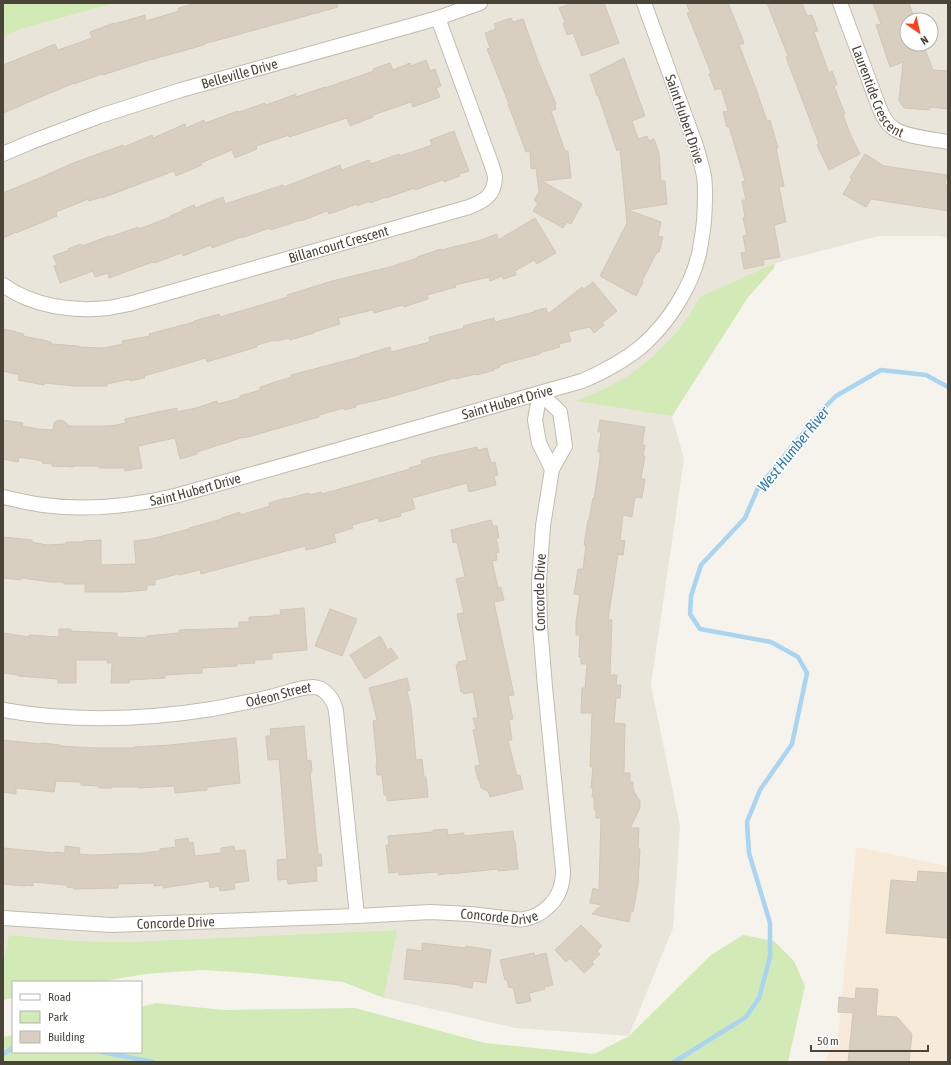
<svg xmlns="http://www.w3.org/2000/svg" width="951" height="1065" viewBox="0 0 951 1065" font-family="'Asap Condensed',sans-serif">
<style>
.residential{fill:#eae5da;fill-rule:evenodd}
.commercial{fill:#f7ead8}
.green{fill:#d2eab5}
.lines{fill:none;stroke-linecap:round;stroke-linejoin:round}
.stream{stroke:#a9d4f2;stroke-width:4.5}
.building{fill:#d8cfc1;stroke:#d3c7b4}
.minor-casing{stroke:#c2bbae;stroke-width:16}
.minor{stroke:#fff;stroke-width:14}
.labels{text-anchor:middle;dominant-baseline:central;stroke-width:3;stroke-linejoin:round;paint-order:stroke}
.street-label{font-size:14px;fill:#4b4439;stroke:#fff}
.water-label{font-size:15px;font-style:italic;fill:#2e7ab2;stroke:#fff}
</style>
<rect width="100%" height="100%" fill="#f6f3ec"/>
<path class="residential" d="M 115,3 L 948,3 L 948,238 L 940,236 L 878,236 L 775,263 L 774,268 L 748,297 L 672,416 L 684,459 L 651,685 L 680,826 L 673,928 L 629,1036 L 516,1028 L 384,998 L 396,930 L 126,942 L 76,941 L 10,935 L 3,964 L 3,38 L 18,30 ZM 907,20 L 931,20 L 931,44 L 907,44 Z"/>
<polygon class="commercial" points="856,847 948,866 948,1062 824,1062 838,1036"/>
<g class="green">
<polygon points="3,3 115,3 18,30 3,38"/>
<polygon points="775,263 774,268 748,297 672,416 576,401 610,386 628,376 654,356 678,331 690,314 700,297"/>
<polygon points="397,930 384,998 343,982 252,973 202,970 145,974 98,982 13,982 13,998 3,1000 3,964 9,935 76,941 126,942"/>
<polygon points="743,935 774,941 794,961 805,986 788,1062 3,1062 3,1037 13,1035 13,1052 141,1052 141,1007 156,1003 224,1010 355,1008 485,1043 594,1054 629,1036 711,955"/>
</g>
<g class="lines">
<g class="stream">
<polyline points="102,1052 153,1062"/>
<polyline points="3,1054 13,1048"/>
<polyline points="674,1062 746,1017 759,998 770,957 770,923 749,853 747,822 760,790 792,744 807,673 798,657 771,642 700,629 690,614 691,596 701,565 745,518 758,488 824,408 836,396 881,370 926,375 948,387"/>
</g>
</g>
<g class="building">
<polygon points="197,3 337,3 338,7 204,44 204,45 146,61 103,75 102,74 74,84 74,83 3,113 3,65 55,44 58,50 92,38 90,32 114,23 114,24 145,15 146,21 179,11 178,8"/>
<polygon points="573,3 604,3 619,43 582,56 573,33 567,35 563,23 565,22 559,8"/>
<polygon points="686,3 728,3 744,43 739,45 756,89 767,121 770,120 778,148 776,148 784,186 779,187 786,222 774,225 780,257 763,260 764,265 744,269 741,253 746,252 743,236 747,235 743,218 745,217 742,200 746,200 742,182 745,181 729,126 727,127 723,112 728,111 721,88 715,90 709,74 711,73 687,13 690,12"/>
<polygon points="767,3 802,3 807,16 812,15 818,31 814,32 829,73 832,71 837,84 834,86 845,114 843,115 851,136 860,154 829,170 817,145 819,144 786,57 788,56"/>
<polygon points="873,3 909,3 915,20 907,20 907,44 923,44 933,70 948,71 948,109 930,107 930,110 904,108 899,101 903,62 890,67 876,25 881,24"/>
<polygon points="511,18 513,22 523,19 538,61 556,104 555,105 556,109 551,111 565,151 568,151 571,178 542,181 582,204 571,224 567,222 563,228 533,211 538,203 534,200 539,192 536,168 531,169 530,151 526,152 508,104 509,104 487,49 490,48 485,33 496,29 494,24"/>
<polygon points="624,58 645,116 632,121 638,139 647,136 649,141 654,139 659,153 661,181 665,181 667,204 628,210 661,222 658,236 663,237 659,252 657,252 642,281 643,282 636,296 600,276 627,223 620,149 617,151 598,95 597,96 590,75"/>
<polygon points="426,60 430,71 435,69 441,86 436,88 440,97 413,107 411,102 373,115 373,117 350,126 347,118 289,137 289,135 256,146 257,149 235,158 232,150 201,163 202,165 176,176 174,171 102,198 102,197 89,201 88,199 56,212 57,216 16,233 16,232 3,238 3,193 44,176 73,163 123,145 124,147 152,135 153,138 185,124 186,128 204,120 205,123 238,111 239,112 265,103 266,105 296,94 296,97 325,87 325,88 374,71 373,69 390,63 393,70 410,63 411,66"/>
<polygon points="454,131 469,171 459,174 460,176 444,182 443,180 415,190 415,188 386,198 386,197 370,203 370,201 357,206 357,204 329,214 327,211 301,221 301,220 271,230 270,228 241,238 241,237 212,248 211,245 183,256 182,253 154,263 153,262 109,278 108,273 95,277 93,271 60,283 54,266 57,265 53,256 69,250 68,249 81,244 82,246 109,236 110,237 138,227 139,229 170,217 170,216 182,211 182,210 194,205 195,208 223,197 225,204 283,185 284,187 340,165 342,170 369,160 371,164 399,154 400,156 432,145 430,140"/>
<polygon points="865,154 884,166 947,175 945,184 948,185 948,211 871,199 866,207 843,194 852,179 850,178"/>
<polygon points="535,218 556,253 537,264 534,260 515,271 516,275 503,279 502,276 490,281 489,277 455,285 456,287 427,295 428,299 404,307 403,305 374,313 373,310 338,318 340,324 314,332 314,333 290,340 289,338 277,341 274,340 257,345 257,347 207,362 206,358 144,376 145,378 130,381 130,379 107,384 107,386 75,386 44,383 44,385 18,380 19,375 3,371 3,338 5,329 24,334 23,336 48,341 48,342 51,342 51,344 79,346 79,347 104,348 123,344 122,341 150,336 149,334 194,322 194,321 219,314 220,317 288,297 287,295 332,281 390,267 417,258 417,257 441,249 441,250 478,241 497,234 498,240"/>
<polygon points="593,282 617,311 602,323 604,325 594,333 590,327 568,332 571,341 559,344 560,347 539,353 540,354 506,363 500,365 500,367 494,369 494,370 477,375 476,374 455,379 455,378 387,398 356,405 356,407 344,410 344,408 319,415 319,417 244,438 244,437 197,452 197,454 180,459 175,438 138,446 142,468 125,471 125,468 99,468 99,466 73,466 73,467 52,466 52,464 42,463 43,461 19,457 18,462 3,459 3,420 23,423 22,426 38,429 53,430 54,423 58,420 64,421 69,426 110,426 126,423 125,419 177,408 177,412 196,408 217,401 218,404 240,398 240,396 260,390 260,387 291,377 291,375 360,357 360,356 390,347 391,352 430,342 429,337 464,328 463,326 494,318 495,322 534,312 534,311 546,308 548,314 582,287 584,289"/>
<polygon points="600,420 645,427 642,445 645,445 643,456 645,456 641,479 645,479 642,498 635,497 632,517 623,515 620,540 625,541 623,555 618,554 608,620 612,620 610,675 617,675 616,685 621,685 620,698 616,698 614,723 625,724 624,773 630,773 630,782 633,782 633,790 640,801 640,808 630,828 639,828 638,848 640,849 638,884 633,912 631,911 629,922 592,914 602,905 590,903 593,888 599,890 601,818 596,818 596,810 594,810 594,797 592,797 593,788 591,788 593,767 590,767 592,713 581,713 582,688 585,688 587,664 581,664 581,657 579,657 580,635 576,635 576,622 580,595 574,594 578,569 583,569 586,545 584,545 588,520 589,520 593,498 594,499 600,459 600,452 598,452 601,432 598,432"/>
<polygon points="477,447 478,450 487,448 491,463 495,462 498,475 494,476 496,485 469,492 467,483 412,498 415,509 400,513 401,516 379,522 378,518 352,525 353,528 334,534 336,542 315,548 306,550 305,546 201,574 200,570 179,575 178,574 155,580 155,585 147,585 147,590 123,592 85,592 85,584 64,584 64,582 52,582 21,578 21,580 3,578 3,537 32,540 32,542 47,545 66,544 66,542 83,542 83,541 101,540 101,565 136,564 134,541 151,539 189,529 189,528 222,519 222,518 240,512 240,515 270,506 269,503 286,498 286,499 309,493 309,495 321,492 322,494 410,469 409,468 422,464 421,461 429,458"/>
<polygon points="491,520 493,526 497,526 499,538 496,538 499,552 496,553 497,560 492,561 498,588 501,587 504,600 494,602 514,695 508,696 513,719 509,720 512,740 508,740 517,776 520,775 523,789 490,797 488,791 481,788 479,779 478,780 475,766 480,765 473,730 476,729 473,718 478,718 473,692 464,694 463,692 461,692 456,665 458,665 458,662 467,660 457,614 464,613 456,579 465,577 457,542 453,543 451,530"/>
<polygon points="304,608 307,650 272,653 272,659 254,660 255,663 237,664 237,666 202,668 202,673 165,675 165,678 129,680 129,683 111,683 112,663 107,663 107,660 76,660 76,683 58,683 58,679 18,676 18,675 3,673 3,633 29,637 29,635 59,637 59,629 71,629 71,631 117,633 117,637 147,638 147,636 179,633 179,630 239,628 239,622 249,622 249,617 273,616 273,615 281,615 280,610"/>
<polygon points="330,609 357,619 342,656 315,646"/>
<polygon points="380,636 388,650 391,648 398,658 365,679 350,655"/>
<polygon points="407,678 410,690 407,691 411,707 416,760 422,759 424,777 426,777 428,797 387,801 387,795 384,795 382,775 377,775 376,764 377,763 373,721 377,720 369,688"/>
<polygon points="304,726 307,761 311,760 312,772 310,772 318,854 321,854 322,866 316,866 317,881 288,884 287,879 278,880 277,860 287,859 279,759 268,760 266,738 266,736 271,736 270,729"/>
<polygon points="236,738 240,783 207,787 207,790 175,793 174,786 139,788 139,787 112,787 112,788 99,788 99,786 81,785 81,782 56,781 54,792 16,788 16,794 3,792 3,740 41,744 41,743 60,745 60,746 97,748 134,748 134,747 170,745"/>
<polygon points="447,829 448,835 464,833 464,836 513,831 514,841 515,841 518,869 498,871 498,869 451,874 451,873 438,875 438,872 399,875 399,872 389,873 386,845 389,845 388,836 433,832 433,830"/>
<polygon points="188,838 189,843 193,842 195,856 221,853 221,848 234,846 235,851 245,850 249,881 234,883 235,889 220,891 219,886 210,888 209,881 163,888 163,885 154,886 154,883 118,884 118,888 74,889 74,888 67,887 67,885 33,882 33,886 25,885 25,886 3,884 3,848 55,853 55,852 65,853 65,846 80,848 79,854 92,855 144,853 160,851 160,849 176,847 175,840"/>
<polygon points="918,871 948,873 948,938 886,933 891,880 917,882"/>
<polygon points="581,925 602,946 597,951 600,954 592,962 594,964 584,973 570,958 566,962 555,950"/>
<polygon points="422,943 466,948 466,946 491,950 486,983 473,981 472,988 460,986 460,985 404,979 407,949 422,951"/>
<polygon points="534,953 535,956 546,953 553,985 544,987 545,989 529,993 531,1001 517,1004 513,987 509,988 507,980 505,980 500,960"/>
<polygon points="856,988 878,989 876,1016 897,1017 912,1034 909,1062 848,1062 853,1013 838,1012 839,997 855,999"/>
</g>
<g class="lines">
<g class="minor-casing">
<g id="minor">
<path id="s1" d="M 840,3 L 879,107 C 882,115 886,123 893,128 C 905,137 932,139 948,142"/>
<path id="s2" d="M 3,154 L 31,142 L 100,116 L 181,90 L 417,24 L 438,18 L 480,3"/>
<path id="s3" d="M 3,285 C 32,306 72,312 108,308 C 115,307 122,305 129,304 L 469,207 C 484,201 494,196 495,178 C 495,173 492,167 491,163 L 438,18"/>
<polyline points="540,393 535,420 539,443 552,469"/>
<path id="s4" d="M 3,497 C 16,500 29,503 43,505 C 87,511 132,506 175,496 L 582,381 C 603,372 624,361 642,346 C 668,323 691,288 699,254 C 701,243 703,232 704,221 C 705,206 706,191 704,176 C 702,166 699,156 696,146 L 644,3"/>
<path id="s5" d="M 3,710 C 72,722 143,720 212,709 C 233,705 254,701 274,696 C 286,693 300,687 313,687 C 325,687 334,700 336,711 L 357,916"/>
<path id="s6" d="M 3,918 L 111,925 L 357,916 L 430,912 L 470,914 L 515,919 C 518,919 521,920 524,919 C 543,916 559,900 562,882 C 563,878 563,874 563,870 L 545,687 L 540,626 L 539,581 L 543,526 L 552,469 L 565,446 L 560,412 L 540,393"/>
</g>
</g>
<use href="#minor" class="minor"/>
</g>
<g class="labels">
<g class="street-label">
<text stroke="none"><textPath href="#s2" startOffset="250">Belleville Drive</textPath></text>
<text stroke="none"><textPath href="#s1" startOffset="97">Laurentide Crescent</textPath></text>
<text transform="translate(685 119) rotate(71)">Saint Hubert Drive</text>
<text stroke="none"><textPath href="#s3" startOffset="349">Billancourt Crescent</textPath></text>
<text stroke="none"><textPath href="#s4" startOffset="519">Saint Hubert Drive</textPath></text>
<text stroke="none"><textPath href="#s4" startOffset="195">Saint Hubert Drive</textPath></text>
<text stroke="none"><textPath href="#s6" startOffset="869">Concorde Drive</textPath></text>
<text stroke="none"><textPath href="#s5" startOffset="278">Odeon Street</textPath></text>
<text stroke="none"><textPath href="#s6" startOffset="497">Concorde Drive</textPath></text>
<text stroke="none"><textPath href="#s6" startOffset="173">Concorde Drive</textPath></text>
</g>
<g class="water-label">
<text transform="translate(793 449) rotate(-51)">West Humber River</text>
</g>
</g>
<rect width="951" height="1065" fill="none" stroke="#4b4439" stroke-width="8"/>
<rect x="12" y="981" width="130" height="72" fill="#ffffff" stroke="#b7b4b0"/>
<rect x="20" y="994" width="20" height="6" fill="#ffffff" stroke="#b7b4b0"/>
<text x="48" y="1001" font-size="12" fill="#4b4439">Road</text>
<rect x="20" y="1011" width="20" height="12" fill="#d2eab5" stroke="#b7b4b0"/>
<text x="48" y="1021" font-size="12" fill="#4b4439">Park</text>
<rect x="20" y="1031" width="20" height="12" fill="#d8cfc1" stroke="#b7b4b0"/>
<text x="48" y="1041" font-size="12" fill="#4b4439">Building</text>
<g transform="translate(919 32) rotate(146)"><circle r="19" fill="#ffffff" stroke="#b7b4b0"/>
<path d="M0-3L7 15L0 10L-7 15Z" fill="#fc3f1d"/>
<text y="-6" font-size="11" font-weight="bold" text-anchor="middle" fill="#4b4439">N</text>
</g>
<path d="M811 1045v6h117v-6" fill="none" stroke="#4b4439" stroke-width="2"/>
<text x="817" y="1045" font-size="12" fill="#4b4439" stroke="#ffffff" stroke-width="3" paint-order="stroke">50 m</text>
</svg>
